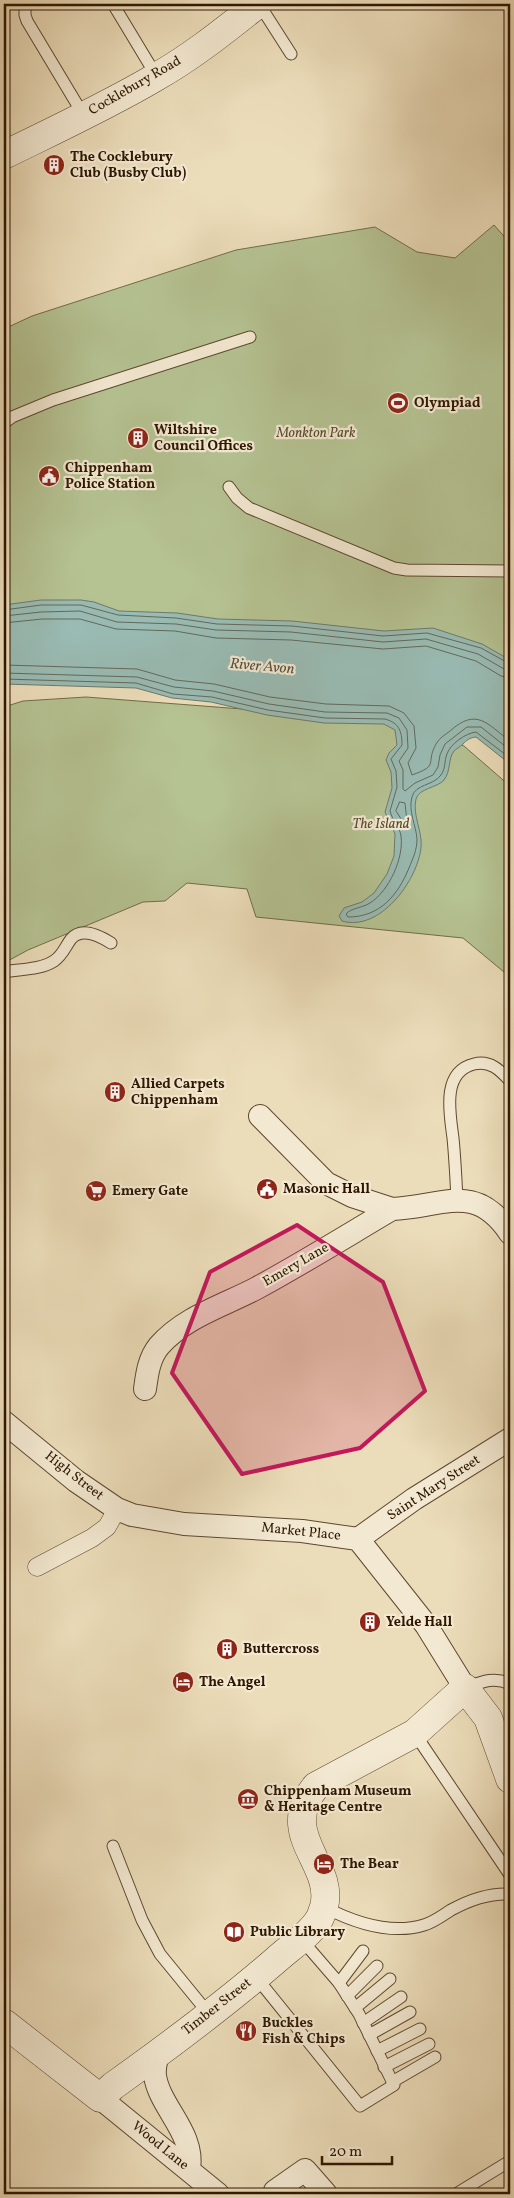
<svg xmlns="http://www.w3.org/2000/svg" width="514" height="2198" viewBox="0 0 514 2198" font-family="Vollkorn,serif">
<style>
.green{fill:#b5c292;stroke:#726c49}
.water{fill:#99bbb3;stroke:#6e796b}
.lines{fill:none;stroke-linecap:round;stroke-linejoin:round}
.shore{stroke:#64695a;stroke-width:1}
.service-casing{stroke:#5e482e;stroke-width:13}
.pedestrian-casing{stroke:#5e482e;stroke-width:19}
.minor-casing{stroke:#5e482e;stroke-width:24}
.tertiary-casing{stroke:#5e482e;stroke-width:29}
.service{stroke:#f3e9d2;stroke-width:11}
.pedestrian{stroke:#f3e9d2;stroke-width:18}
.minor{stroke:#f3e9d2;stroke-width:22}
.tertiary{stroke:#f3e9d2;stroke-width:28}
.marked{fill:#c2185b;fill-opacity:0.2;stroke:#c2185b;stroke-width:4;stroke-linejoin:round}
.labels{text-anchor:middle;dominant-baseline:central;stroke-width:4.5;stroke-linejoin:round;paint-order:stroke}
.street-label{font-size:14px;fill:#2e1700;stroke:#f3e9d2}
.poi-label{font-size:14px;font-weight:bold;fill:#2e1700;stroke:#f3e9d2;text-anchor:start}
.park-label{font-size:14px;font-style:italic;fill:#564a2c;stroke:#f3e9d2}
.water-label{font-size:15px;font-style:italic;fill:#53503f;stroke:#f3e9d2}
</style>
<rect width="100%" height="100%" fill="#ecddba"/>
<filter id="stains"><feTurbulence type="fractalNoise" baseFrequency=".004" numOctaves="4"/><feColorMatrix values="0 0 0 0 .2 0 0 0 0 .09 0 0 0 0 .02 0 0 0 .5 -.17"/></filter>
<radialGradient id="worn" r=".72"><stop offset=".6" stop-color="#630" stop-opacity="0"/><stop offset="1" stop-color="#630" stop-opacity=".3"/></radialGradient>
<g class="green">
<polygon points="494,225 510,243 510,665 4,620 4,329 32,316 236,250 375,227 417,252 455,258"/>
<polygon points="86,697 411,722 464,746 510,786 510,977 463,938 256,917 247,889 187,883 165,901 143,902 28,950 4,963 4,707 23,701"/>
</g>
<path class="water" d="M 41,600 L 81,600 L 94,602 L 119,611 L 177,613 L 218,619 L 292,621 L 384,631 L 433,628 L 482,644 L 510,660 L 510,764 L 476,737 C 469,738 467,740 463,744 C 460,747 456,749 454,751 C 448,758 451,771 444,780 C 437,788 419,788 416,799 C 412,815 423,832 421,848 C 417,881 380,932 342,921 L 339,916 L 344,908 L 362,902 L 374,893 L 387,874 L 394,856 L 395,834 L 385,812 L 392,788 L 391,772 L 386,760 L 389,753 L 397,745 L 395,730 L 384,724 L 324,723 L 267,715 L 211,702 L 172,698 L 136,688 L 4,684 L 4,605 Z"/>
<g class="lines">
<g class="shore">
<polyline points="4,610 41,605 81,605 118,615 176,618 217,624 292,626 383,636 427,633 481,648 510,664"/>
<polyline points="4,616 41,612 80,611 117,622 176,624 216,630 291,632 383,642 426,639 478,654 504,669 510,670"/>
<polyline points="4,623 42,619 80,619 116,629 175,631 216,638 291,640 383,649 426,646 476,661 501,676 510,678"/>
<path d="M 4,665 L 137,669 L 175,680 L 214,684 L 270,697 L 326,704 L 389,706 L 404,713 L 414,726 L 416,748 L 408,763 L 412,775 C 440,765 425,764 436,744 C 439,738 445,735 450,731 C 477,707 487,724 510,741"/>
<polyline points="4,673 137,677 174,687 213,691 269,704 325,712 387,713 399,718 407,730 408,748 399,761 403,770 403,789 405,791 415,783 433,775 438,767 440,755 445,744 467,727 481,727 510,750"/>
<path d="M 4,679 L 136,683 L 173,694 L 212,697 L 268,710 L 325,718 L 385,719 C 399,723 402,731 402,745 L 391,759 L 396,771 L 397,787 L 390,811 C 392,820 400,827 401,836 C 404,858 389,891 370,903 C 362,908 351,908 346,914 L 348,917 C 380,917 398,895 409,868 C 413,858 417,850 417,839 C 416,825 408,811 412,797 C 415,784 433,786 441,775 C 446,768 444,761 447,754 C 450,744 466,733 476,732 L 510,758"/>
<polygon points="400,802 405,803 407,822 405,825 396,811"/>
</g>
<g class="service-casing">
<g id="service">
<polyline points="25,4 25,15 27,21 84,116"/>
<polyline points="113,4 157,77"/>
<polyline points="259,4 291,54"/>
<polyline points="4,423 12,417 53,400 250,337"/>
<polyline points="229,487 237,498 249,508 394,568 407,570 510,571"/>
<path d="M 4,972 C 20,969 40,970 54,961 C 63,955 65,947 71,939 C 82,926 100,936 111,943"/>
<path d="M 457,1200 C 456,1179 455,1158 453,1138 C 450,1114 441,1072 474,1064 C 490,1060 500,1070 510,1081"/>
<path d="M 465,1688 C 481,1682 494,1676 510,1684"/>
<polyline points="415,1734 510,1875"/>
<polyline points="113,1846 142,1920 160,1954 209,2014"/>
<path d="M 324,1907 C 353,1922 391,1935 424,1925 C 434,1922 443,1915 451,1910 C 469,1900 490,1893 510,1894"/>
<polyline points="256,1977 360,2106 394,2085 359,2014 339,1983 301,1939"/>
<polyline points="339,1983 363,1951"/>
<polyline points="347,1996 377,1966"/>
<polyline points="355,2008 390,1979"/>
<polyline points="363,2023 401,1997"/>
<polyline points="369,2035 410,2012"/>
<polyline points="377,2051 420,2029"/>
<polyline points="384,2067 429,2044"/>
<polyline points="392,2082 435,2057"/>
<polyline points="456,2194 510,2161"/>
</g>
</g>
<g class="pedestrian-casing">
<polyline id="pedestrian" points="37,1567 92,1538 107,1527 117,1509"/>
</g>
<g class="minor-casing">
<g id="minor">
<polyline points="260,1116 326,1183 352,1196 392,1209"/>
<path d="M 145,1389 C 147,1374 149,1358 159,1346 C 184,1317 225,1305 257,1288 C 303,1263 348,1235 392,1209 C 443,1207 475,1181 510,1233"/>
<polyline points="4,1422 76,1481 117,1509 132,1515 184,1524 302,1531 358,1539 426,1625 465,1688"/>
<polyline points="358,1539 414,1499 510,1439"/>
<path d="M 158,2053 C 156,2061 154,2068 155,2076 C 160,2108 195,2133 189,2169"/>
<polyline points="100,2098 218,2194"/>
<polyline points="275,2191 305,2170 326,2194"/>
</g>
</g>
<g class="tertiary-casing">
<g id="tertiary">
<path d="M 4,155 C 55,130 107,106 156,77 C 193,56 225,30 258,4"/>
<path d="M 4,2023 L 100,2098 L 113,2086 C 169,2046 224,2005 276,1960 C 289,1948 308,1936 318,1921 C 321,1917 322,1912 324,1907 C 335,1863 276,1835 316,1786 L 415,1733 L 465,1688 L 488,1718 L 510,1779"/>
</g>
</g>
<use href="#service" class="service"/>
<use href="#pedestrian" class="pedestrian"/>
<use href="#minor" class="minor"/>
<use href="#tertiary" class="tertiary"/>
</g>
<path class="marked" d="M 297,1225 L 383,1282 L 425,1391 L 360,1448 L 242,1474 L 172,1373 L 210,1272 Z"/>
<defs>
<g id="building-disc" transform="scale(1.125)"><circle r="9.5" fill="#8f2418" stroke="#f3e9d2"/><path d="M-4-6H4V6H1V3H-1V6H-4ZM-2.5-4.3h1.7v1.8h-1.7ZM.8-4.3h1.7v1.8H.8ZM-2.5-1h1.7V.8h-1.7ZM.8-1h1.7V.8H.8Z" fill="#fff"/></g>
<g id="stadium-disc" transform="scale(1.125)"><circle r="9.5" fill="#8f2418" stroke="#f3e9d2"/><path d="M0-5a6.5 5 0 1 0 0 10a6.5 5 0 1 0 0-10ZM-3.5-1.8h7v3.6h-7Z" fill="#fff"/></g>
<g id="civic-disc" transform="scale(1.125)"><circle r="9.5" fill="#8f2418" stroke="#f3e9d2"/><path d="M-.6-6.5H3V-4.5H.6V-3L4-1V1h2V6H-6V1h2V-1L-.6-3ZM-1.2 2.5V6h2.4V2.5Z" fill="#fff"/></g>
<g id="supermarket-disc" transform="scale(1.125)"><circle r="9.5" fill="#8f2418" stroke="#f3e9d2"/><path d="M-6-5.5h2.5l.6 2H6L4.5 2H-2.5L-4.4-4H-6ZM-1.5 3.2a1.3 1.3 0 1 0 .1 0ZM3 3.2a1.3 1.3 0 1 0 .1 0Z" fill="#fff"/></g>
<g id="hotel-disc" transform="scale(1.125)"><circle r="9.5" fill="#8f2418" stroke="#f3e9d2"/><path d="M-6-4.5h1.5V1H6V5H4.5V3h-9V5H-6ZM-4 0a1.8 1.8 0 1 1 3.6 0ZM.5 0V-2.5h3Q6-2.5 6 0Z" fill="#fff"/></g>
<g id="museum-disc" transform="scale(1.125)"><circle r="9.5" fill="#8f2418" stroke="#f3e9d2"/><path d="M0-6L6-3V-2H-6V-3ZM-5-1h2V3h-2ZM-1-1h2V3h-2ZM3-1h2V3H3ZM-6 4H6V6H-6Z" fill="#fff"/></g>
<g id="library-disc" transform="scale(1.125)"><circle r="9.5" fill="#8f2418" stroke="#f3e9d2"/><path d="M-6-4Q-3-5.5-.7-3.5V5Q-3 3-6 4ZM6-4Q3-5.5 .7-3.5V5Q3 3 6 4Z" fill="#fff"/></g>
<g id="restaurant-disc" transform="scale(1.125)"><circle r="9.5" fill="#8f2418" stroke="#f3e9d2"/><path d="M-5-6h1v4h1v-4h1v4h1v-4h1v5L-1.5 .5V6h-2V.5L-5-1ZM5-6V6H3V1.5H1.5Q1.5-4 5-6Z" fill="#fff"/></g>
</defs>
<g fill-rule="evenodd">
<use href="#building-disc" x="54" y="165"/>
<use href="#stadium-disc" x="398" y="403"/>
<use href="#building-disc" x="138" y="438"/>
<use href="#civic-disc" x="49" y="476"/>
<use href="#building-disc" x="115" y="1092"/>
<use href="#civic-disc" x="267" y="1189"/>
<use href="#supermarket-disc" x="96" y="1191"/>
<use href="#building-disc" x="370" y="1622"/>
<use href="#building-disc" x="227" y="1649"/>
<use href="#hotel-disc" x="183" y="1682"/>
<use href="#museum-disc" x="248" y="1799"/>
<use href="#hotel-disc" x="324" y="1864"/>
<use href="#library-disc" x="234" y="1932"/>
<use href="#restaurant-disc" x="246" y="2031"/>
</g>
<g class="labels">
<g class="street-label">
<text transform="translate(135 86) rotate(-30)">Cocklebury Road</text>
<text transform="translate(296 1265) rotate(-30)">Emery Lane</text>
<text transform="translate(74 1476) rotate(38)">High Street</text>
<text transform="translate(434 1488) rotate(-33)">Saint Mary Street</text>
<text transform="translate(301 1532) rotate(6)">Market Place</text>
<text transform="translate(217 2007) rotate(-38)">Timber Street</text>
<text transform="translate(160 2146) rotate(39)">Wood Lane</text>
</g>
<g class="poi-label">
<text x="70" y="157">The Cocklebury<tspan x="70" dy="16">Club (Busby Club)</tspan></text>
<text x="414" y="403">Olympiad</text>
<text x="154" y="430">Wiltshire<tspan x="154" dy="16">Council Offices</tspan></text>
<text x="65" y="468">Chippenham<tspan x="65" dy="16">Police Station</tspan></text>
<text x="131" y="1084">Allied Carpets<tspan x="131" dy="16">Chippenham</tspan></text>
<text x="283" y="1189">Masonic Hall</text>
<text x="112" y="1191">Emery Gate</text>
<text x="386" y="1622">Yelde Hall</text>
<text x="243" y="1649">Buttercross</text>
<text x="199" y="1682">The Angel</text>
<text x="264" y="1791">Chippenham Museum<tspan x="264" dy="16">&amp; Heritage Centre</tspan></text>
<text x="340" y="1864">The Bear</text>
<text x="250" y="1932">Public Library</text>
<text x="262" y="2023">Buckles<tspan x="262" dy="16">Fish &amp; Chips</tspan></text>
</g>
<g class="park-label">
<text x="316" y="433">Monkton Park</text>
<text x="381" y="824">The Island</text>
</g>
<g class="water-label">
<text transform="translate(262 667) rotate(5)">River Avon</text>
</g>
</g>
<rect width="514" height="2198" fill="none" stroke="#ecddba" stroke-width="20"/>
<rect x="5" y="5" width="504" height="2188" fill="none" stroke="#2e1700" stroke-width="2.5"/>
<rect x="10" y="10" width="494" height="2178" fill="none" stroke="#2e1700"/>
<path d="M322 2156v8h70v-8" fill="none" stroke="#2e1700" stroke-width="2.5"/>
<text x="329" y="2156" font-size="15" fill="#2e1700" stroke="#f3e9d2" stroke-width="4" paint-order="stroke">20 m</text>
<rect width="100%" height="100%" filter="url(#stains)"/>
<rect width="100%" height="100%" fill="url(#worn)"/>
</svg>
